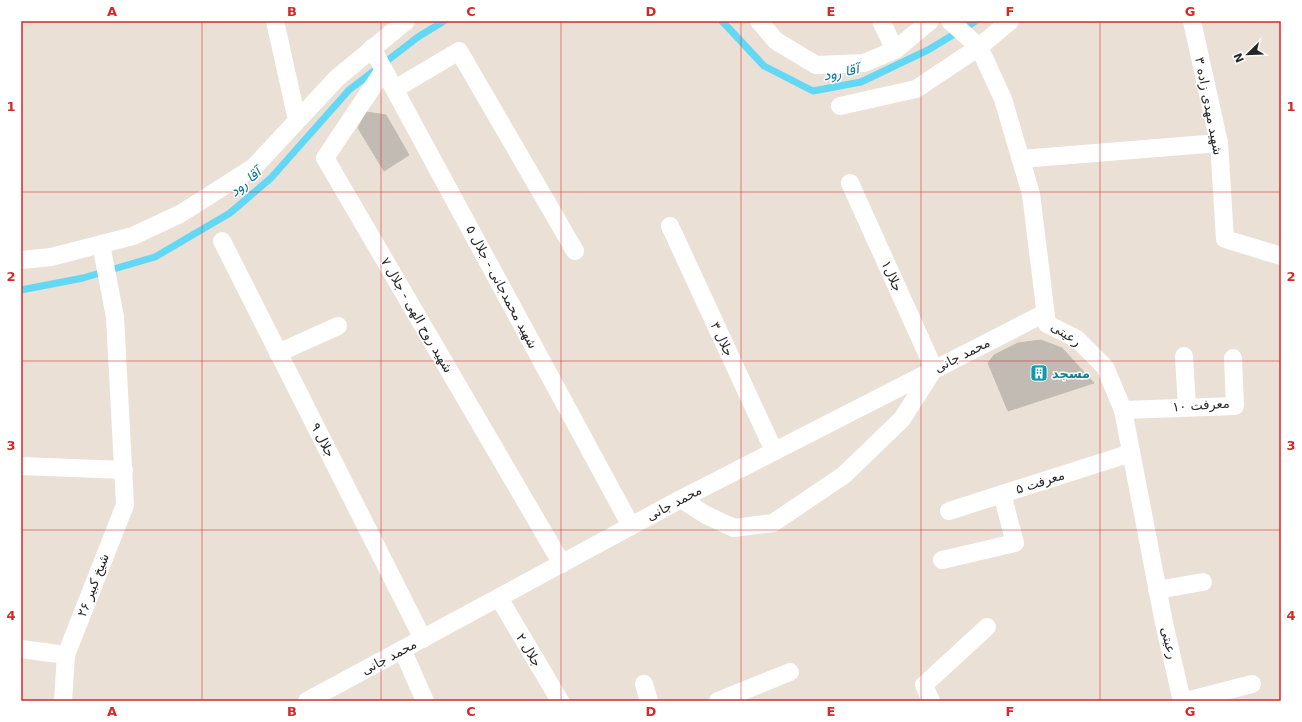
<svg xmlns="http://www.w3.org/2000/svg" width="1302" height="722" viewBox="0 0 1302 722" font-family="'DejaVu Sans',Vazirmatn,sans-serif">
<style>
.lines{fill:none;stroke-linecap:round;stroke-linejoin:round}
.stream{stroke:#62d8f4;stroke-width:7}
.building{fill:#c1bbb3;stroke:#c5bcb1}
.minor{stroke:#fff;stroke-width:18}
.grid{fill:none;stroke:#d62828;stroke-width:1;stroke-opacity:0.55}
.labels{text-anchor:middle;dominant-baseline:central;stroke-width:3;stroke-linejoin:round;paint-order:stroke}
.street-label{font-size:13px;fill:#262626;stroke:#fff}
.culture-label{font-size:13px;font-weight:bold;fill:#0d838f;stroke:#fff;text-anchor:start}
.water-label{font-size:14px;font-style:italic;fill:#06729b;stroke:#fff}
.neatline{fill:none;stroke:#d62828;stroke-width:1.5}
.grid-label{font-size:13px;text-anchor:middle;font-weight:bold;fill:#d62828}
</style>
<rect width="100%" height="100%" fill="#eae0d6"/>
<g class="lines">
<g class="stream">
<polyline points="722,21 764,66 813,91 861,82 928,50 976,21"/>
<polyline points="21,290 83,278 155,257 230,213 271,178 349,90 418,37 444,21"/>
</g>
</g>
<g class="building">
<polygon points="366,112 386,115 409,155 384,171 358,128"/>
<polygon points="1041,340 1062,348 1094,383 1008,411 988,363 994,355 1018,343"/>
</g>
<g class="lines">
<g class="minor">
<polyline points="275,21 297,120"/>
<polyline points="759,21 776,41 816,65 864,63 895,50 930,21"/>
<polyline points="881,21 895,50"/>
<polyline points="950,21 979,47 1003,99 1031,194 1047,324 1077,339 1105,367 1123,410 1164,623 1182,701"/>
<polyline points="1192,21 1219,143 1225,239 1281,256"/>
<polyline points="372,48 631,526"/>
<polyline points="384,70 325,158 562,564"/>
<polyline points="395,89 459,51 575,251"/>
<polyline points="840,106 916,89 979,47 1010,21"/>
<polyline points="1021,159 1219,143"/>
<polyline points="670,226 774,451"/>
<polyline points="222,241 423,639"/>
<polyline points="21,260 51,257 133,236 180,214 254,167 337,78 406,21"/>
<polyline points="278,353 338,326"/>
<polyline points="1184,356 1187,407"/>
<polyline points="1123,410 1235,406 1233,358"/>
<polyline points="21,466 124,470"/>
<polyline points="681,499 706,515 734,528 773,523 844,475 902,419 934,369 850,183"/>
<polyline points="949,511 1131,453"/>
<polyline points="942,560 1015,543 1002,494"/>
<polyline points="1157,590 1203,582"/>
<polyline points="499,598 560,701"/>
<polyline points="21,649 66,655"/>
<polyline points="403,651 425,701"/>
<polyline points="644,684 649,701"/>
<polyline points="63,701 66,655 125,505 115,317 101,244"/>
<polyline points="307,701 681,499 1045,313"/>
<polyline points="718,701 790,672"/>
<polyline points="931,701 924,685 987,627"/>
<polyline points="1186,701 1252,684"/>
</g>
</g>
<path class="grid" d="M 202,21 L 202,701M 381,21 L 381,701M 561,21 L 561,701M 741,21 L 741,701M 921,21 L 921,701M 1100,21 L 1100,701M 21,192 L 1281,192M 21,361 L 1281,361M 21,530 L 1281,530"/>
<defs>
<g id="building-square" transform="scale(0.9)"><rect x="-9" y="-9" width="18" height="18" rx="4" fill="#0f9aa8" stroke="#fff"/><path d="M-4-6H4V6H1V3H-1V6H-4ZM-2.5-4.3h1.7v1.8h-1.7ZM.8-4.3h1.7v1.8H.8ZM-2.5-1h1.7V.8h-1.7ZM.8-1h1.7V.8H.8Z" fill="#fff"/></g>
</defs>
<g fill-rule="evenodd">
<use href="#building-square" x="1039" y="373"/>
</g>
<g class="labels">
<g class="street-label">
<text transform="translate(1209 106) rotate(79)">شهید مهدی زاده ۳</text>
<text transform="translate(892 276) rotate(66)">جلال۱</text>
<text transform="translate(502 287) rotate(62)">شهید محمدجانی - جلال ۵</text>
<text transform="translate(417 315) rotate(60)">شهید روح الهی - جلال ۷</text>
<text transform="translate(1066 334) rotate(33)">رعیتی</text>
<text transform="translate(722 339) rotate(65)">جلال ۳</text>
<text transform="translate(962 355) rotate(-27)">محمد جانی</text>
<text transform="translate(1201 405) rotate(-4)">معرفت ۱۰</text>
<text transform="translate(323 440) rotate(63)">جلال ۹</text>
<text transform="translate(1040 482) rotate(-18)">معرفت ۵</text>
<text transform="translate(674 503) rotate(-28)">محمد جانی</text>
<text transform="translate(93 585) rotate(-69)">شیخ کبیر ۲۶</text>
<text transform="translate(1169 643) rotate(77)">رعیتی</text>
<text transform="translate(529 650) rotate(59)">جلال ۲</text>
<text transform="translate(389 657) rotate(-28)">محمد جانی</text>
</g>
<g class="culture-label">
<text x="1052" y="373">مسجد</text>
</g>
<g class="water-label">
<text transform="translate(841 72) rotate(-12)">آقا رود</text>
<text transform="translate(245 182) rotate(-41)">آقا رود</text>
</g>
</g>
<rect width="1302" height="722" fill="none" stroke="#ffffff" stroke-width="44"/>
<g transform="translate(1248 54) rotate(247)" stroke="#ffffff" stroke-width="3" paint-order="stroke">
<path d="M0-3L7 15L0 10L-7 15Z" fill="#262626"/>
<text y="-6" font-size="11" font-weight="bold" text-anchor="middle" fill="#262626">N</text>
</g>
<rect x="22" y="22" width="1258" height="678" class="neatline"/>
<g class="grid-label">
<text x="112" y="16">A</text>
<text x="292" y="16">B</text>
<text x="471" y="16">C</text>
<text x="651" y="16">D</text>
<text x="831" y="16">E</text>
<text x="1010" y="16">F</text>
<text x="1190" y="16">G</text>
<text x="11" y="111">1</text>
<text x="1291" y="111">1</text>
<text x="11" y="281">2</text>
<text x="1291" y="281">2</text>
<text x="11" y="450">3</text>
<text x="1291" y="450">3</text>
<text x="11" y="620">4</text>
<text x="1291" y="620">4</text>
<text x="112" y="716">A</text>
<text x="292" y="716">B</text>
<text x="471" y="716">C</text>
<text x="651" y="716">D</text>
<text x="831" y="716">E</text>
<text x="1010" y="716">F</text>
<text x="1190" y="716">G</text>
</g>
</svg>
